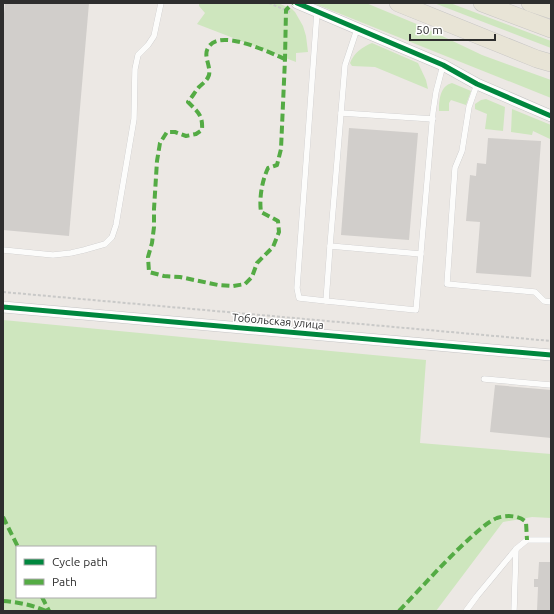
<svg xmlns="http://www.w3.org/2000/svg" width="554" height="614" viewBox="0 0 554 614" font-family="Ubuntu,sans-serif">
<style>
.green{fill:#cee6be;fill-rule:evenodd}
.building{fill:#d1cecb}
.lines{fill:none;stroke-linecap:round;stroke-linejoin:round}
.service-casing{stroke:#c5c4c5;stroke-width:6}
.minor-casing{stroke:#c5c4c5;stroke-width:12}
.primary-casing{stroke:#c6c5c4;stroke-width:18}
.path{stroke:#c9c9c8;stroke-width:2;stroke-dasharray:3 2;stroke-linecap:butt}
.service{stroke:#fcfcfb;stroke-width:5.5}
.minor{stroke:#fcfcfb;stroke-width:11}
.primary{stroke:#e8e4d6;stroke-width:17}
.quiet{stroke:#54ab44;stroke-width:4;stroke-dasharray:8 4;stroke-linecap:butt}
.cycleway-casing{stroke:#fff;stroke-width:8}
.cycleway{stroke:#00873e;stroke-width:5}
.labels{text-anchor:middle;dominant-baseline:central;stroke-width:3;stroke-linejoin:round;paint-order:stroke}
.street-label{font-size:11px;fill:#2e2e2e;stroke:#fff}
</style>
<rect width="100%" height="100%" fill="#ece8e4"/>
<g class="green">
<polygon points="199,3 278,3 292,9 295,12 303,26 306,36 308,52 296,53 296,62 197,24 205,13 199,6"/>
<polygon points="313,3 366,3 419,25 482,55 551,80 551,98"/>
<polygon points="434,3 450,3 551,41 551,48"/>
<path d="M 372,43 L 418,63 L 426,80 L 428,89 L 375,67 L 352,66 L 350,63 C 354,53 362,47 372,43 Z"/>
<path d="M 452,83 L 471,91 L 466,105 L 451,100 L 449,103 L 449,111 L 439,111 C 439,100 440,86 452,83 Z"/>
<polygon points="486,99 505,107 503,131 485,129 487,114 475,109 475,104 481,100"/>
<polygon points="512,109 551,125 550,139 533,131 532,135 511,132"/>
<path d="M 3,320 L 426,360 L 420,443 L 551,454 L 551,518 L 532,517 L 503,522 L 436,611 L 3,611 ZM 17,547 L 155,547 L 155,597 L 17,597 Z"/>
</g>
<g class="building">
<polygon points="5,3 89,3 69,236 3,230 3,24"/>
<polygon points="349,128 418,133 409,240 341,235"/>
<polygon points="488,138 541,141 531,277 476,273 480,222 466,221 470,175 476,176 477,163 486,164"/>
<polygon points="495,385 551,390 551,438 490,432"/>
<polygon points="539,562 551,562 551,611 537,611 538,587 534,587 534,579 538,579"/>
</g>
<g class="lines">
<g class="service-casing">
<g id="service">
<polyline points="317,12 297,288 299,298 326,301 416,310 433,112 436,92 443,65"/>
<polyline points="477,84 469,107 462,151 455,168 447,284 535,292 544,301 551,302"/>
<polyline points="341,113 433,119"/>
<polyline points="330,246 421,254"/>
<polyline points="3,250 53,255 71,253 84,250 105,244 112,237 116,225 134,119 135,69 138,55 148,45 154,36 161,3"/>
<polyline points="326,301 330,246 345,65 357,29"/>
<polyline points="484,379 551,385"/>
<polyline points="466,611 477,596 516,549 527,540 551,540"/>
<polyline points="514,611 516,549"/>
</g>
</g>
<g class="minor-casing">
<g id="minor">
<polyline points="297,3 443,65 477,84 551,116"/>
<polyline points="3,307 551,355"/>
</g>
</g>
<g class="primary-casing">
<g id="primary">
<polyline points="398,3 537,59 551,63"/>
<polyline points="482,3 551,29"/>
<polyline points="530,3 551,10"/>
</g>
</g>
<g class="path">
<polyline points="269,3 290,12"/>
<polyline points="3,292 551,341"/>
</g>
<use href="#service" class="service"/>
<use href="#minor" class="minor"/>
<use href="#primary" class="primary"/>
<g class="quiet">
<path d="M 285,59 C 270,53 219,27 208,48 C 203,56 211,66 209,75 C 207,81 203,83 199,87 C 195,92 192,97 188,102 C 198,112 203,115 202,130 L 196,134 L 186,136 L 175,132 L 167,132 L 160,143 L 157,161 L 154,209 L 154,227 L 152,243 L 148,257 L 149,272 L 164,276 L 180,277 L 218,285 L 233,286 L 245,284 L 252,277 L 257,263 L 273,247 L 279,232 L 278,221 L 261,212 C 259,198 262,181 268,168 L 277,165 L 281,149 L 285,59 L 286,10 L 293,3"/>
<polyline points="3,517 18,547"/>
<polyline points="42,597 49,611"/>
<path d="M 3,601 C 18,602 32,605 46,611"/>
<path d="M 399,611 C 422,587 444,562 468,540 C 476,533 487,522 497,518 C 506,515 519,515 526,522 L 527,540"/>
</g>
<g class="cycleway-casing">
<g id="cycleway">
<polyline points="297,3 443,65 477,84 551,116"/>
<polyline points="3,307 551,355"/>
</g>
</g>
<use href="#cycleway" class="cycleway"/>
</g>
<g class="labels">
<g class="street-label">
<text transform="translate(278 321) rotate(5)">Тобольская улица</text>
</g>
</g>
<rect width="554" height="614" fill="none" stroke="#2e2e2e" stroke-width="8"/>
<rect x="16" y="546" width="140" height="52" fill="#ffffff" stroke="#ababab"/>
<rect x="24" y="559" width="20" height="6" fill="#00873e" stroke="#ababab"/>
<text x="52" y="566" font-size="12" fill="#2e2e2e">Cycle path</text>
<rect x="24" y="579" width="20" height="6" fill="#54ab44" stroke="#ababab"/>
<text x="52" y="586" font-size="12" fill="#2e2e2e">Path</text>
<path d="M410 34v6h85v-6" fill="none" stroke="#2e2e2e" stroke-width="2"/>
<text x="416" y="34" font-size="12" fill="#2e2e2e" stroke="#ffffff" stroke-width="3" paint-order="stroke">50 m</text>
</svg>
